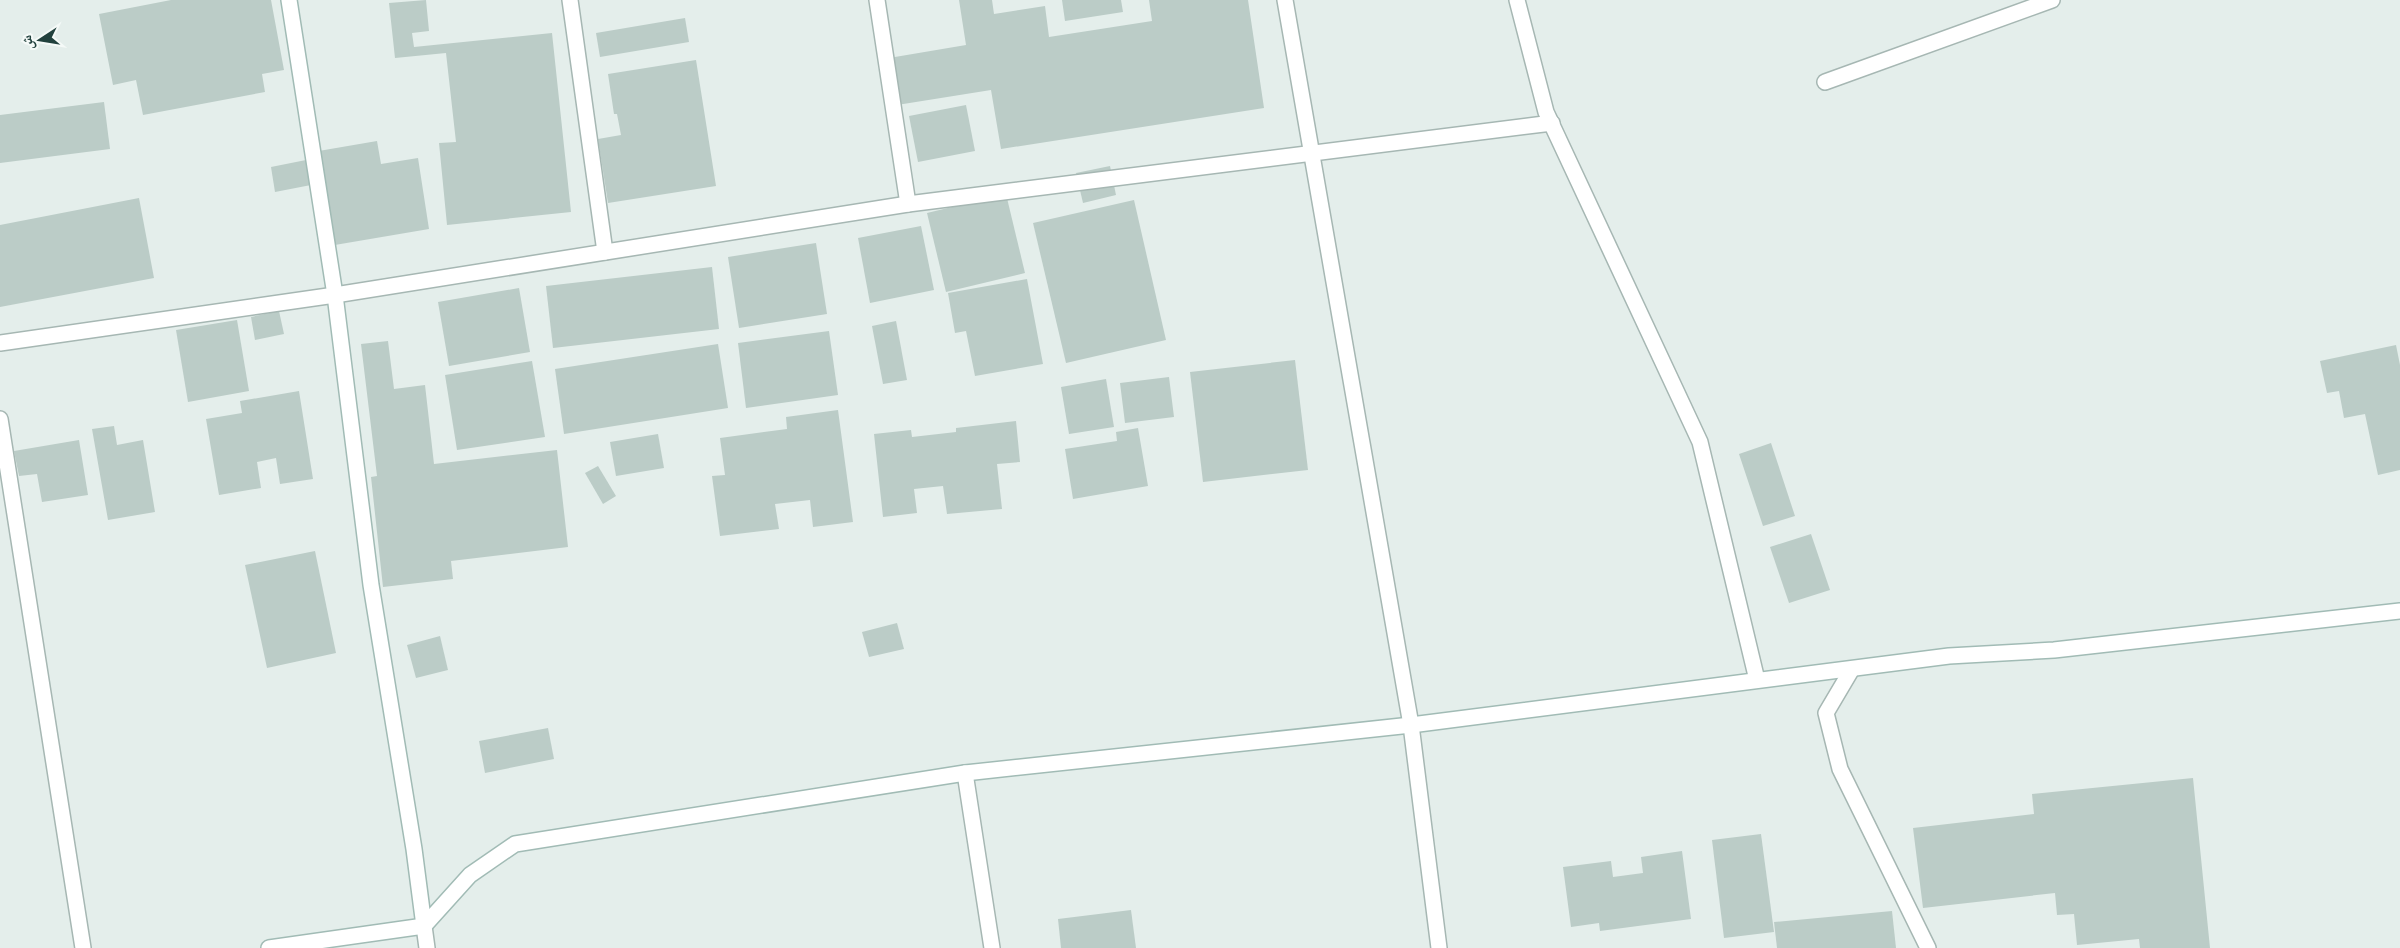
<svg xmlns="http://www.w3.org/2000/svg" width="2400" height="948" viewBox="0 0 2400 948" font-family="'Varela Round','Noto Naskh Arabic',sans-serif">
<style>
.building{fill:#bbccc7}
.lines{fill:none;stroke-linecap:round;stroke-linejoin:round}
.street-casing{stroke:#a6b7b3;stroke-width:18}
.secondary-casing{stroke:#a1bbb5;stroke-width:18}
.street{stroke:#fff;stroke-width:15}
.secondary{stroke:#fff;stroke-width:15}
</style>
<rect width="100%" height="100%" fill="#e4eeeb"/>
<g class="building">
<polygon points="171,0 271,0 284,70 262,74 265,92 143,115 136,80 113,85 99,14"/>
<polygon points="426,0 429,31 412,33 414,47 552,33 571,212 447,225 439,143 456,142 446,53 395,58 389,3"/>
<polygon points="959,0 992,0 994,14 1045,6 1049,37 1152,21 1149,0 1248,0 1264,108 1001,149 991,90 897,105 889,58 966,45"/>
<polygon points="1062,0 1121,0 1123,12 1065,21"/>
<polygon points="685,18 689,42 600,57 596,33"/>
<polygon points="696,60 716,186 608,203 598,139 621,135 617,114 614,114 608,74"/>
<polygon points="104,102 110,149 0,163 0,115"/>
<polygon points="966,105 975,151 918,162 909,116"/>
<polygon points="377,141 381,164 418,158 429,229 323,247 307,153"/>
<polygon points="306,160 311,185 275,192 271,167"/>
<polygon points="1110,166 1116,195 1083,203 1076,173"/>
<polygon points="1006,194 1025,273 946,292 927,213"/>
<polygon points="139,198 154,278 0,307 0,225"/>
<polygon points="1134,200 1166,340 1066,363 1033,223"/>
<polygon points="921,226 934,290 870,303 858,238"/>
<polygon points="816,243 827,314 739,328 728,257"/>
<polygon points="712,267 719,329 553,348 546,286"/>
<polygon points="1027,279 1043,364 975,376 966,331 955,333 948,293"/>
<polygon points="519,288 530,352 449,366 438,302"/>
<polygon points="279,311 284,334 255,340 251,317"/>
<polygon points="237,320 249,391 188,402 176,330"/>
<polygon points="896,321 907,380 883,384 872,326"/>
<polygon points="829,331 838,395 746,408 738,343"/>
<polygon points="388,341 394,389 425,385 434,464 557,450 568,547 451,561 453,579 383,587 371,477 377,476 361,344"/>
<polygon points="718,344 728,408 564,434 555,369"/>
<polygon points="2396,345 2400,365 2400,470 2378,475 2365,414 2344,418 2339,391 2327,393 2320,361"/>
<polygon points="1295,360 1308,470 1203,482 1190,372"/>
<polygon points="532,361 545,437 457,450 445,375"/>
<polygon points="1169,377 1174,417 1125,423 1120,383"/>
<polygon points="1106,379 1114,427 1069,434 1061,387"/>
<polygon points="299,391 313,479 280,484 276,458 257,462 261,488 219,495 206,419 242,413 240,401"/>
<polygon points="838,410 853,522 813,527 810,500 775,504 779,529 720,536 712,476 725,475 720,438 787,429 786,417"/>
<polygon points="1016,421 1020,462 997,464 1002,509 947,514 943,486 914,489 917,513 883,517 874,434 911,430 912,437 956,432 956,428"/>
<polygon points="114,426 117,445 143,440 155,512 108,520 92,429"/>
<polygon points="1138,428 1148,486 1073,499 1065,449 1117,441 1116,432"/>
<polygon points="658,434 664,468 616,476 610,442"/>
<polygon points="79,440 88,495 42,502 37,474 19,476 14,451"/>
<polygon points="1771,443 1795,516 1763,526 1739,454"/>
<polygon points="598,466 616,496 603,504 585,473"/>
<polygon points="1811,534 1830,590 1789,603 1770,547"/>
<polygon points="315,551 336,653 267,668 245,565"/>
<polygon points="897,623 904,649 869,657 862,632"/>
<polygon points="440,636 448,670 416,678 407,645"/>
<polygon points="548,728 554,759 485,773 479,741"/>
<polygon points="2193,778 2210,948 2140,948 2139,939 2077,945 2074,914 2057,915 2055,893 1923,908 1913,828 2034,814 2032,794"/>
<polygon points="1761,834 1774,932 1724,938 1712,840"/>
<polygon points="1682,851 1691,919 1600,931 1599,923 1571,927 1563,867 1611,861 1613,877 1643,873 1641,857"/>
<polygon points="1131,910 1136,948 1061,948 1058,919"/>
<polygon points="1892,911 1896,948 1777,948 1774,922"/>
</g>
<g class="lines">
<g class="street-casing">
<g id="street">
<polyline points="570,0 605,252"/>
<polyline points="877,0 908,204"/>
<polyline points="1285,0 1411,725 1439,948"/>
<polyline points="1517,0 1546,112 1700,442 1757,680"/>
<polyline points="1825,82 2052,0"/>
<polyline points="0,343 335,295 908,204 1552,123"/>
<polyline points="0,419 83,948"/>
<polyline points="1852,669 1826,713 1840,769 1928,948"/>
<polyline points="965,773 992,948"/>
<polyline points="424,926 427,948"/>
</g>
</g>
<g class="secondary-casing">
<g id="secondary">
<polyline points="289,0 335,295 371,585 414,849 424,926"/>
<polyline points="269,948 424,926 470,875 515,844 965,773 1411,725 1949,656 2054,650 2400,611"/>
</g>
</g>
<use href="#street" class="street"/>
<use href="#secondary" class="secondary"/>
</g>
<g transform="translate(40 40) rotate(258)" stroke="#f5faf8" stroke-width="4" paint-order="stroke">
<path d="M0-4L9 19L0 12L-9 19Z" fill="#21413d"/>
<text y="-8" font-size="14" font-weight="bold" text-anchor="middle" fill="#21413d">ش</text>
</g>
</svg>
